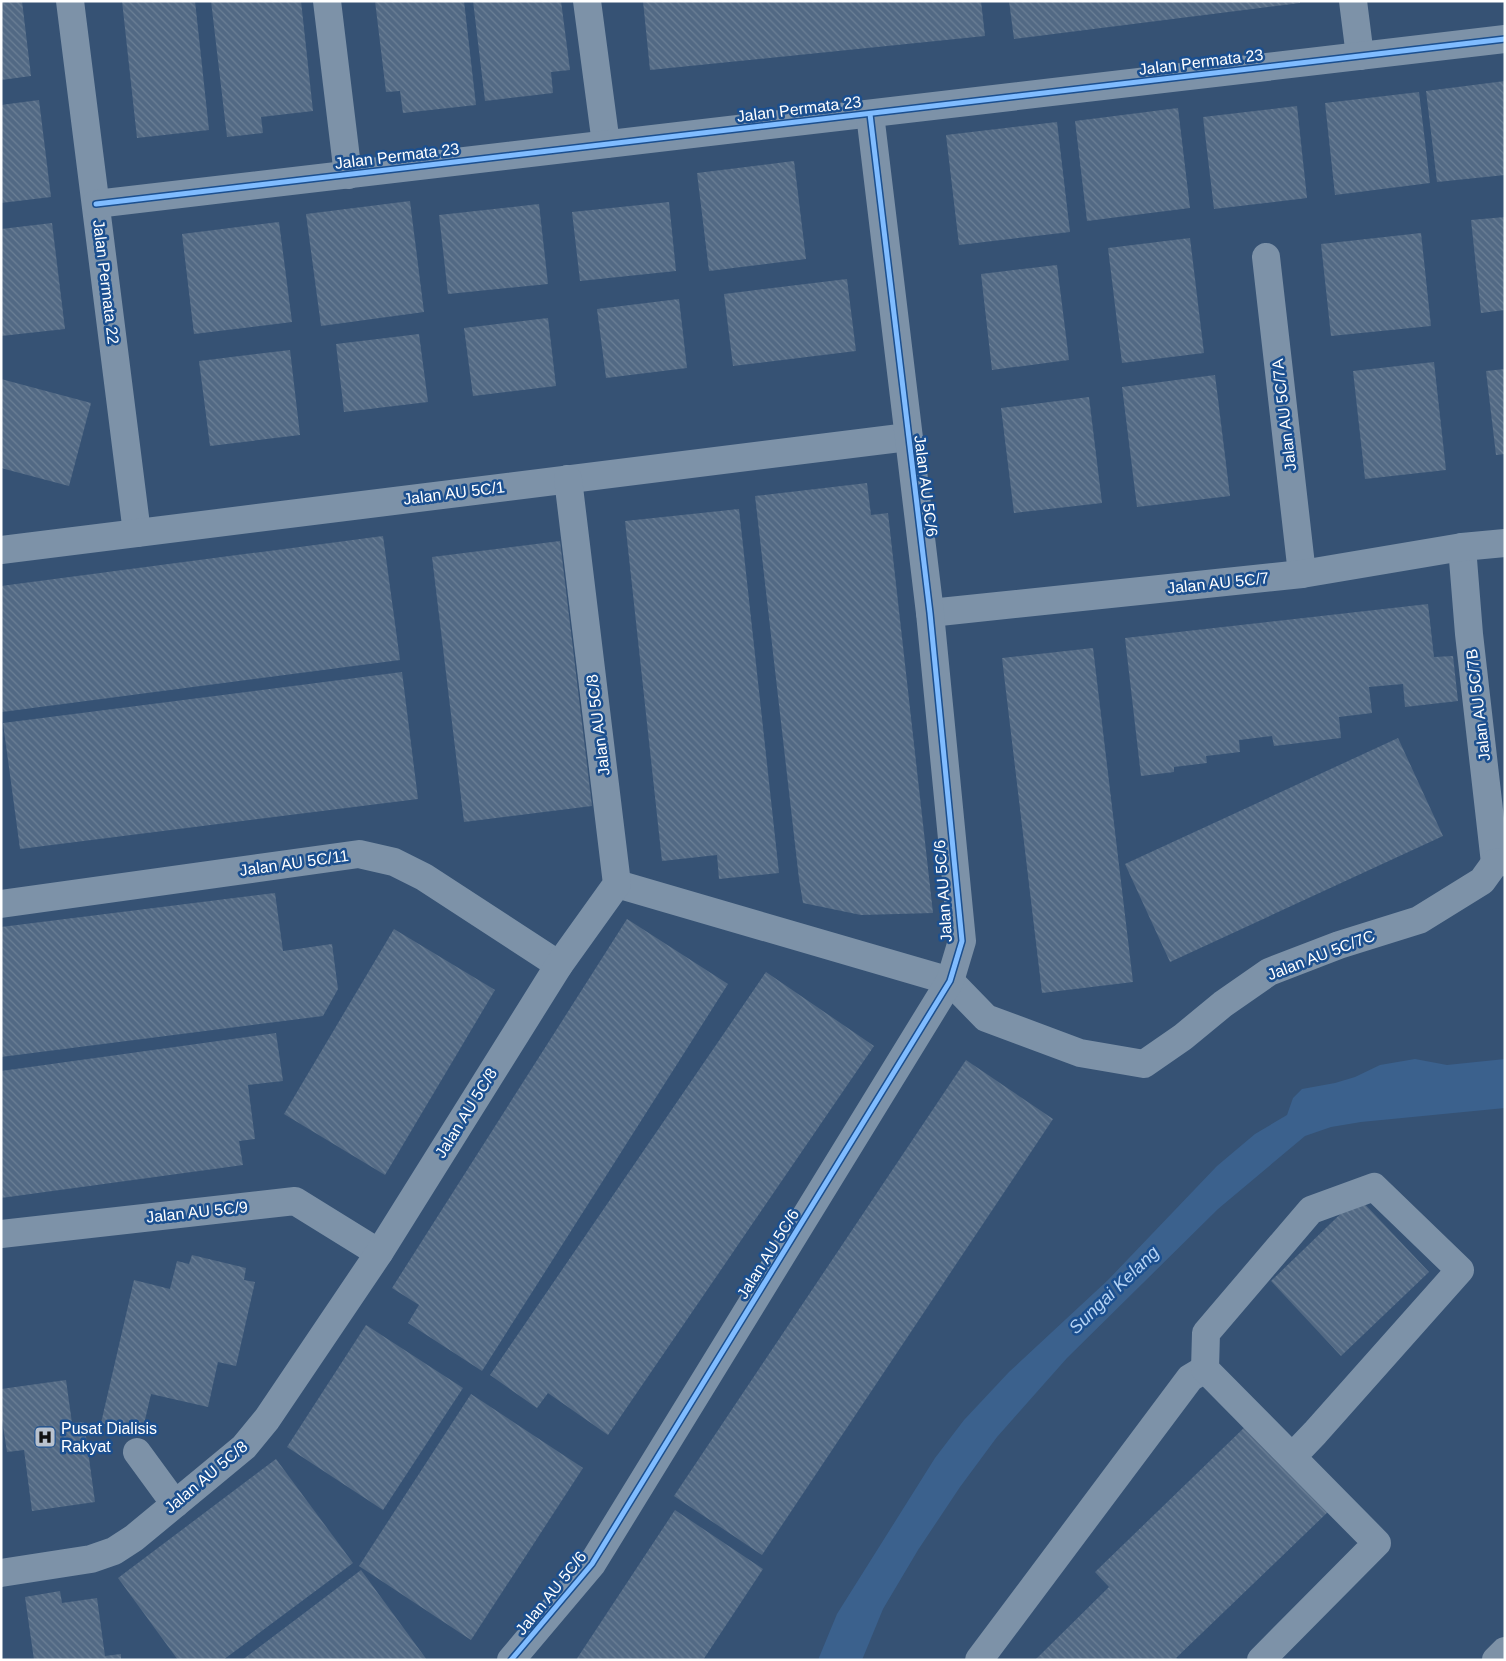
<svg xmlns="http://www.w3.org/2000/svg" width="1506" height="1661" viewBox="0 0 1506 1661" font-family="Helvetica,sans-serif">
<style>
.water{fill:#3b618d}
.building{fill:url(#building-back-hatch)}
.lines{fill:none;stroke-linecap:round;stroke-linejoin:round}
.minor{stroke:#7d92a8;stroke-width:28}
.highway{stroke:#7e92a7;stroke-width:28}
.cycleway-casing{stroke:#1b4f8f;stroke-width:8}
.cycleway{stroke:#80bcff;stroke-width:5}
.labels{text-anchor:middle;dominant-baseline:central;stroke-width:5;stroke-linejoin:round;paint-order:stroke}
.street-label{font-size:16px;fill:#fff;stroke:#1b4f8f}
.poi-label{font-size:16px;fill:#fff;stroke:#1b4f8f;text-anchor:start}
.water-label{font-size:18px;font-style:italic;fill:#b5d3f5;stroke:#1b4f8f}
</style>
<defs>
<pattern id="building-back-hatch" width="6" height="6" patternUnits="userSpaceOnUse" patternTransform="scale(1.25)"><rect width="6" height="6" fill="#526984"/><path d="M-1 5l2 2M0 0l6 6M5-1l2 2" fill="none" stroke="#6c8096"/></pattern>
</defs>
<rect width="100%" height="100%" fill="#365274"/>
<polygon class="water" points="1415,1059 1447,1065 1505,1059 1505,1108 1361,1122 1331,1127 1305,1136 1218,1209 1067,1358 997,1437 960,1487 918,1550 883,1609 862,1660 818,1660 837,1614 935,1458 964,1420 1009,1372 1108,1280 1217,1166 1255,1134 1287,1115 1293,1098 1302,1089 1335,1083 1355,1077 1380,1065"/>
<g class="building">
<polygon points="1,1 22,1 31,76 1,80"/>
<polygon points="122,1 195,1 209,130 137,138"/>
<polygon points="211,1 301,1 313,111 261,117 263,133 227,137"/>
<polygon points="375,1 464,1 476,105 403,113 400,91 386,92"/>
<polygon points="473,1 561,1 570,70 551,72 553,93 485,101"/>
<polygon points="643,1 981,1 985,36 650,70"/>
<polygon points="1009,1 1300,1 1300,3 1014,39"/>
<polygon points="1505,81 1505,175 1437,182 1426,91"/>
<polygon points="1419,92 1430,183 1335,195 1325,103"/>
<polygon points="39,100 51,197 1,203 1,105"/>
<polygon points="1297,106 1307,198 1214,209 1203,117"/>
<polygon points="1178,108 1190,208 1087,221 1075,121"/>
<polygon points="1057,122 1070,232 959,245 946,135"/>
<polygon points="794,161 806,259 709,271 697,173"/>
<polygon points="410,201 424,312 321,326 306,214"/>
<polygon points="669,202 676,271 580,281 572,212"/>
<polygon points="539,204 548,284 448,294 439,215"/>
<polygon points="1505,217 1505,310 1481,313 1471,220"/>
<polygon points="279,222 292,322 194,334 182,234"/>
<polygon points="52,223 65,329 1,336 1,229"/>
<polygon points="1421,233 1431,326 1331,336 1321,244"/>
<polygon points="1190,238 1204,353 1122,363 1108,248"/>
<polygon points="1057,265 1069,360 992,370 981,274"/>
<polygon points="847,279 856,351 733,366 724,294"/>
<polygon points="679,299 687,368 606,378 597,309"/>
<polygon points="548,318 556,386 473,396 464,328"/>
<polygon points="419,334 428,402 344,412 336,344"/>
<polygon points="290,350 300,435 210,446 199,361"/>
<polygon points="1434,362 1446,470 1365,479 1353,371"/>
<polygon points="1505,369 1505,454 1496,455 1486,371"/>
<polygon points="1215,375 1230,496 1137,507 1122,387"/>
<polygon points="1,379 91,403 69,486 1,468"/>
<polygon points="1089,397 1102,503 1014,513 1001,408"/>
<polygon points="867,483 871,515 888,513 933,913 861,915 803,903 799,879 755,496"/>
<polygon points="739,509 779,873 719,879 717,855 662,861 625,521"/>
<polygon points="383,536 400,660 2,712 1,586"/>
<polygon points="560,541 592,806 464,822 432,557"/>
<polygon points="1428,604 1434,657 1453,656 1458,701 1405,707 1403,684 1369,687 1372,713 1339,717 1341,738 1274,746 1272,736 1239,740 1240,752 1206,756 1207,763 1174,767 1174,772 1141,776 1125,638"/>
<polygon points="1093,648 1133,982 1042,993 1002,658"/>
<polygon points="402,672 418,799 20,849 3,723"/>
<polygon points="1398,738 1443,836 1170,962 1125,864"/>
<polygon points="275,893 283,951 332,944 338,989 323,1016 1,1057 1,927"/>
<polygon points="627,919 728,984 482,1371 408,1323 419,1305 392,1288"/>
<polygon points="394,929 495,990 385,1175 284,1114"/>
<polygon points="766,972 874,1046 608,1435 548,1393 537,1408 490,1375"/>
<polygon points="276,1033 283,1081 248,1085 255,1139 239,1141 243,1165 1,1198 1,1071"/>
<polygon points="966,1060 1053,1119 762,1555 674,1496"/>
<polygon points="1358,1197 1429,1272 1341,1356 1271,1281"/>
<polygon points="192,1255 246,1268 244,1280 255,1282 236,1366 218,1362 208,1407 151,1394 142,1433 101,1423 134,1280 170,1289 177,1261 189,1264"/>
<polygon points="366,1325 463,1388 383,1510 287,1447"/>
<polygon points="66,1380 72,1423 84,1422 95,1502 32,1511 24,1450 7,1452 1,1413 1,1389"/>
<polygon points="471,1394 583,1468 471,1640 359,1566"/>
<polygon points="1249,1423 1331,1509 1176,1658 1178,1660 1035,1660 1109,1587 1095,1572"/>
<polygon points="276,1459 353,1563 223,1660 178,1660 118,1578"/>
<polygon points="675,1510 763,1569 703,1660 576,1660"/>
<polygon points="361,1570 427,1660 242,1660 307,1611"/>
<polygon points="60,1591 62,1603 97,1598 105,1656 121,1654 121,1660 34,1660 25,1597"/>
</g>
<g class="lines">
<g class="minor">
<polyline points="70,1 137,533"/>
<polyline points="327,1 348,175"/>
<polyline points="587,1 606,144"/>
<polyline points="1353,1 1360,56"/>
<polyline points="96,204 1505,39"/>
<polyline points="1266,257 1302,574"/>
<polyline points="1462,547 1469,634 1495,863"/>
<polyline points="1,550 908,437"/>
<polyline points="930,613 1302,574 1462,547 1505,543"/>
<polyline points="617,884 950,981 986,1018 1080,1053 1144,1064 1183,1037 1223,1004 1269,972 1339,945 1419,920 1482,881 1495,863 1505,862"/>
<polyline points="1,904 359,854 394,862 424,877 559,965"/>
<polyline points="1,1234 295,1201 379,1253"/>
<polyline points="137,1452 175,1504"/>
<polyline points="1,1573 91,1559 114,1551 134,1538 244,1447 267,1419 379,1253 559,965 617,884 568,479"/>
<polyline points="511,1660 592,1564 950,981 962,941 930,613 870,114"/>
<polyline points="979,1660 1190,1378 1205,1369"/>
<polyline points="1261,1660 1377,1543 1205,1369 1206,1333 1311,1210 1374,1187 1460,1270 1315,1433 1292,1457"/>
</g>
<polyline class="highway" points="1496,1660 1505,1651"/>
<g class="cycleway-casing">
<g id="cycleway">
<polyline points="96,204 1505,39"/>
<polyline points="511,1660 592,1564 950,981 962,941 930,613 870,114"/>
</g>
</g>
<use href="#cycleway" class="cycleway"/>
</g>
<defs>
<g id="hospital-square" transform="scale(1.125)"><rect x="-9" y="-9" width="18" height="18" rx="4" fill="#b9c2ce" stroke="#1b4f8f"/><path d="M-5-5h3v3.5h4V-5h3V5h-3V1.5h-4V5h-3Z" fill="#111"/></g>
</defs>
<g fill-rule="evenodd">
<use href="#hospital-square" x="45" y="1437"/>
</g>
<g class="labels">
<g class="street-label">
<text transform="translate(1201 62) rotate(-7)">Jalan Permata 23</text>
<text transform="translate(799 109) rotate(-7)">Jalan Permata 23</text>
<text transform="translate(397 156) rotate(-7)">Jalan Permata 23</text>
<text transform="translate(106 282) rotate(83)">Jalan Permata 22</text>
<text transform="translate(1284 415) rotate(-97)">Jalan AU 5C/7A</text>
<text transform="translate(926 486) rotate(83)">Jalan AU 5C/6</text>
<text transform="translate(454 493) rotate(-7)">Jalan AU 5C/1</text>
<text transform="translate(1218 583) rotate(-6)">Jalan AU 5C/7</text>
<text transform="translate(1478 705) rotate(-97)">Jalan AU 5C/7B</text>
<text transform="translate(598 725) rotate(-97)">Jalan AU 5C/8</text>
<text transform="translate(294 863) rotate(-8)">Jalan AU 5C/11</text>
<text transform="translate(943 891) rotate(-94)">Jalan AU 5C/6</text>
<text transform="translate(1321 955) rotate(-21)">Jalan AU 5C/7C</text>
<text transform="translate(466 1113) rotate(-58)">Jalan AU 5C/8</text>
<text transform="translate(197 1212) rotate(-6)">Jalan AU 5C/9</text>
<text transform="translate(768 1254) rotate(-58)">Jalan AU 5C/6</text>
<text transform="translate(206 1477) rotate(-40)">Jalan AU 5C/8</text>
<text transform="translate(551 1593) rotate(-51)">Jalan AU 5C/6</text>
</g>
<g class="poi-label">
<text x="61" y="1428">Pusat Dialisis<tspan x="61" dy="18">Rakyat</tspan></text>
</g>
<g class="water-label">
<text transform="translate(1114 1290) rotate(-44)">Sungai Kelang</text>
</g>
</g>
<rect width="1506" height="1661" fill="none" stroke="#ffffff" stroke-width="5"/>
</svg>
